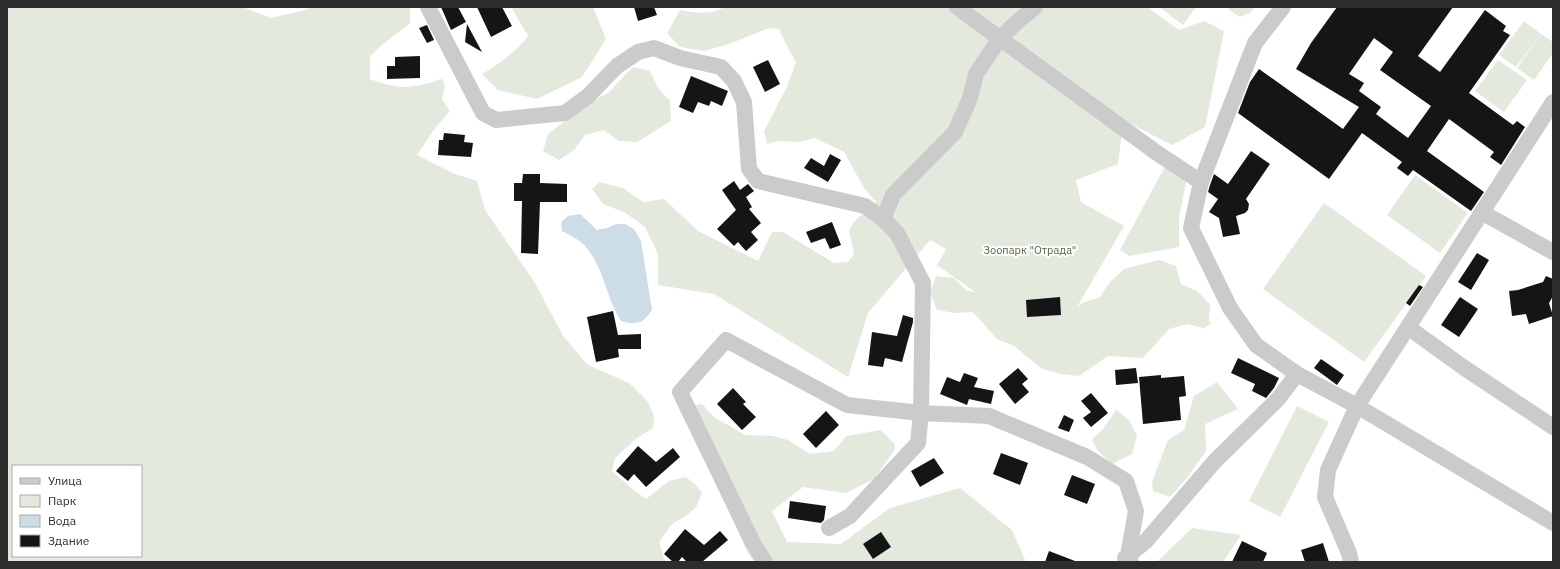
<svg xmlns="http://www.w3.org/2000/svg" width="1560" height="569" viewBox="0 0 1560 569" font-family="'IBM Plex Sans',sans-serif">
<style>
.green{fill:#e4e9de;fill-rule:evenodd}
.water{fill:#ccdde7}
.building{fill:#151515;fill-rule:evenodd}
.lines{fill:none;stroke-linecap:round;stroke-linejoin:round}
.minor{stroke:#cbcbcb;stroke-width:16}
.labels{text-anchor:middle;dominant-baseline:central;stroke-width:4;stroke-linejoin:round;paint-order:stroke}
.park-label{font-size:11px;fill:#526441;stroke:#fff}
</style>
<rect width="100%" height="100%" fill="#fff"/>
<g class="green">
<path d="M 7,7 L 242,7 L 271,18 L 305,10 L 311,7 L 410,7 L 410,23 L 382,45 L 370,56 L 370,79 C 400,90 411,89 442,79 L 445,86 L 442,99 L 450,111 L 435,128 L 417,155 L 455,174 L 477,181 L 485,210 L 535,283 L 563,336 L 588,365 L 629,383 L 648,402 L 654,416 L 653,428 L 637,438 L 615,458 L 612,471 L 631,488 L 646,499 L 669,481 L 686,477 L 696,485 L 702,493 L 696,507 L 687,515 L 672,524 L 659,542 L 664,559 L 668,562 L 7,562 ZM 13,466 L 141,466 L 141,556 L 13,556 Z"/>
<path d="M 511,7 L 593,7 L 606,39 L 582,77 L 537,99 L 498,90 L 482,74 C 500,63 516,52 528,36 Z"/>
<path d="M 724,7 L 1147,7 L 1179,30 L 1204,21 L 1224,31 L 1205,127 L 1172,145 L 1127,122 L 1121,140 L 1118,164 L 1076,180 L 1081,202 L 1124,226 L 1077,307 L 1082,303 L 1100,297 L 1110,282 L 1124,269 L 1159,260 L 1176,266 L 1181,284 L 1197,291 L 1210,304 L 1209,322 L 1212,323 L 1204,328 L 1187,324 L 1169,329 L 1143,358 L 1108,356 L 1079,376 L 1061,374 L 1042,369 L 1014,346 L 997,339 L 973,312 L 955,313 L 937,310 L 930,293 L 936,276 L 954,278 L 967,291 L 975,292 L 937,265 L 946,249 L 930,240 L 868,313 L 848,377 L 714,294 L 658,285 L 658,254 L 645,227 L 624,212 L 603,204 L 592,189 L 599,182 L 623,188 L 643,202 L 664,199 L 698,231 L 758,261 L 772,232 L 783,232 L 834,263 L 848,262 L 854,254 L 849,230 L 855,221 L 876,202 L 864,188 L 844,152 L 815,138 L 800,142 L 777,141 L 767,144 L 764,131 L 787,87 L 796,62 L 786,44 L 779,29 L 769,28 L 729,44 L 704,51 L 680,47 L 667,33 L 680,10 C 694,13 713,15 724,7 Z"/>
<polygon points="1159,7 1196,7 1183,25"/>
<polygon points="1228,7 1254,7 1251,12 1240,17 1229,10"/>
<polygon points="1524,21 1541,34 1516,67 1499,55"/>
<polygon points="1541,34 1553,42 1553,53 1534,80 1517,68"/>
<polygon points="1498,60 1527,80 1504,112 1475,91"/>
<polygon points="633,67 650,71 658,88 670,101 671,121 637,142 619,141 604,130 585,135 574,150 559,160 543,151 548,134 590,102 608,93"/>
<polygon points="1166,166 1187,179 1179,217 1179,247 1129,256 1120,250 1162,172"/>
<polygon points="1415,175 1468,213 1440,253 1387,215"/>
<polygon points="1324,203 1426,276 1364,362 1263,289"/>
<polygon points="1217,382 1238,409 1205,424 1206,451 1187,478 1170,497 1153,491 1152,482 1168,440 1184,430 1194,396"/>
<polygon points="702,404 714,417 745,435 773,436 788,440 810,454 834,451 846,436 881,430 895,444 895,449 874,479 846,493 803,487 772,511 787,542 841,544 890,508 960,488 1012,530 1026,562 754,562 746,549 682,408"/>
<polygon points="1297,406 1329,422 1280,517 1249,501"/>
<polygon points="1116,410 1129,420 1137,436 1132,454 1112,464 1098,451 1092,439 1103,429"/>
<polygon points="1192,528 1241,535 1223,562 1157,562"/>
</g>
<path class="water" d="M 580,214 L 597,230 L 607,228 L 616,224 L 625,224 L 634,229 L 641,241 L 652,310 C 643,324 637,325 621,321 C 606,298 604,267 585,246 C 580,240 570,235 562,231 L 561,222 L 568,216 Z"/>
<g class="building">
<polygon points="441,7 458,7 466,22 451,30"/>
<polygon points="477,7 502,7 512,26 491,37"/>
<polygon points="634,7 654,7 657,15 638,21"/>
<path d="M 1337,7 L 1453,7 L 1418,56 L 1440,72 L 1485,10 L 1506,26 L 1503,31 L 1510,35 L 1469,93 L 1513,125 L 1517,121 L 1525,127 L 1501,165 L 1490,157 L 1494,152 L 1449,119 L 1427,151 L 1484,192 L 1471,211 L 1413,170 L 1408,176 L 1397,168 L 1402,162 L 1362,133 L 1329,179 L 1238,113 L 1250,82 L 1259,69 L 1343,129 L 1359,107 L 1296,69 L 1311,43 ZM 1374,38 L 1393,52 L 1380,70 L 1431,106 L 1408,138 L 1376,114 L 1381,107 L 1359,91 L 1364,83 L 1349,74 Z"/>
<polygon points="467,24 482,52 465,42"/>
<polygon points="427,25 434,40 427,43 419,28"/>
<polygon points="420,56 420,78 387,79 387,66 395,66 395,57"/>
<polygon points="768,60 780,84 765,92 753,67"/>
<polygon points="691,76 728,91 722,106 711,101 709,106 698,102 693,113 679,107"/>
<polygon points="444,133 465,135 464,142 473,143 471,157 438,155 439,140 443,140"/>
<polygon points="1251,151 1270,164 1246,199 1249,204 1248,210 1245,213 1236,216 1240,234 1223,237 1219,218 1209,212 1218,199 1208,192 1210,185 1214,174 1228,184"/>
<polygon points="830,154 841,160 828,182 804,168 811,158 824,166"/>
<polygon points="523,174 540,174 540,183 567,184 567,202 540,202 538,254 521,253 522,201 514,201 514,183 522,183"/>
<polygon points="734,181 740,190 748,184 754,191 746,197 752,207 749,209 761,223 751,232 758,240 746,251 738,242 734,246 717,229 736,210 722,190"/>
<polygon points="832,222 841,245 830,249 825,238 811,243 806,232"/>
<polygon points="1477,253 1489,260 1471,290 1458,282"/>
<polygon points="1546,276 1553,279 1553,296 1549,303 1553,316 1529,324 1526,314 1512,316 1509,291 1518,290 1543,282"/>
<polygon points="1419,285 1423,287 1410,306 1406,303"/>
<polygon points="1060,297 1061,315 1027,317 1026,300"/>
<polygon points="1460,297 1478,309 1459,337 1441,325"/>
<polygon points="613,311 618,335 641,334 641,349 618,349 619,357 596,362 587,317"/>
<polygon points="903,315 913,318 913,322 902,362 885,358 883,367 868,365 872,332 897,336"/>
<polygon points="1238,358 1279,378 1274,388 1266,398 1252,391 1255,384 1231,373"/>
<polygon points="1321,359 1344,375 1337,385 1314,368"/>
<polygon points="1018,368 1028,379 1022,384 1029,392 1015,404 999,384"/>
<polygon points="1136,368 1138,383 1116,385 1115,370"/>
<polygon points="964,373 978,378 974,387 994,391 991,404 969,399 967,405 940,394 947,377 960,382"/>
<polygon points="1161,375 1161,378 1184,376 1186,396 1179,397 1181,420 1143,424 1139,377"/>
<polygon points="733,388 746,402 743,404 756,417 742,430 717,404"/>
<polygon points="1091,393 1108,413 1091,427 1083,418 1091,412 1081,401"/>
<polygon points="826,411 839,425 816,448 803,434"/>
<polygon points="1064,415 1074,420 1069,432 1058,428"/>
<polygon points="638,446 656,462 673,448 680,457 646,487 634,474 628,481 616,471"/>
<polygon points="1001,453 1028,463 1020,485 993,474"/>
<polygon points="934,458 944,473 920,487 911,471"/>
<polygon points="1072,475 1095,484 1087,504 1064,495"/>
<polygon points="790,501 826,506 824,520 821,523 788,518"/>
<polygon points="685,529 704,545 720,531 728,540 702,562 687,562 682,557 678,562 673,562 664,554"/>
<polygon points="881,532 891,547 873,559 863,544"/>
<polygon points="1242,541 1267,553 1263,562 1232,562"/>
<polygon points="1323,543 1329,562 1305,562 1301,550"/>
<polygon points="1049,551 1075,561 1075,562 1045,562"/>
</g>
<g class="lines">
<g class="minor">
<polyline points="428,7 483,113 496,120 565,113 588,96 617,66 638,52 654,48 680,58 721,67 734,81 744,102 749,169 758,181 865,206 883,219 897,233 923,283 921,413 918,443 850,516 829,528"/>
<polyline points="957,7 1157,153 1201,182"/>
<polyline points="1283,7 1255,43 1201,182 1191,228 1230,308 1256,345 1297,374 1357,406 1553,523"/>
<polyline points="1483,213 1553,252"/>
<polyline points="883,219 893,195 955,132 970,98 976,74 1000,38 1018,21 1035,7"/>
<polyline points="1409,328 1463,367 1553,427"/>
<polyline points="1125,558 1146,541 1215,461 1278,399 1297,374"/>
<polyline points="765,562 753,543 680,392 726,340 847,405 921,413 989,416 1087,457 1126,481 1136,511 1128,556 1131,562"/>
<polyline points="1351,562 1349,553 1325,497 1328,470 1357,406 1553,102"/>
</g>
</g>
<g class="labels">
<g class="park-label">
<text x="1030" y="250">Зоопарк "Отрада"</text>
</g>
</g>
<rect width="1560" height="569" fill="none" stroke="#2e2e2e" stroke-width="16"/>
<rect x="12" y="465" width="130" height="92" fill="#ffffff" stroke="#ababab"/>
<rect x="20" y="478" width="20" height="6" fill="#cbcbcb" stroke="#ababab"/>
<text x="48" y="485" font-size="12" fill="#2e2e2e">Улица</text>
<rect x="20" y="495" width="20" height="12" fill="#e4e9de" stroke="#ababab"/>
<text x="48" y="505" font-size="12" fill="#2e2e2e">Парк</text>
<rect x="20" y="515" width="20" height="12" fill="#ccdde7" stroke="#ababab"/>
<text x="48" y="525" font-size="12" fill="#2e2e2e">Вода</text>
<rect x="20" y="535" width="20" height="12" fill="#151515" stroke="#ababab"/>
<text x="48" y="545" font-size="12" fill="#2e2e2e">Здание</text>
</svg>
